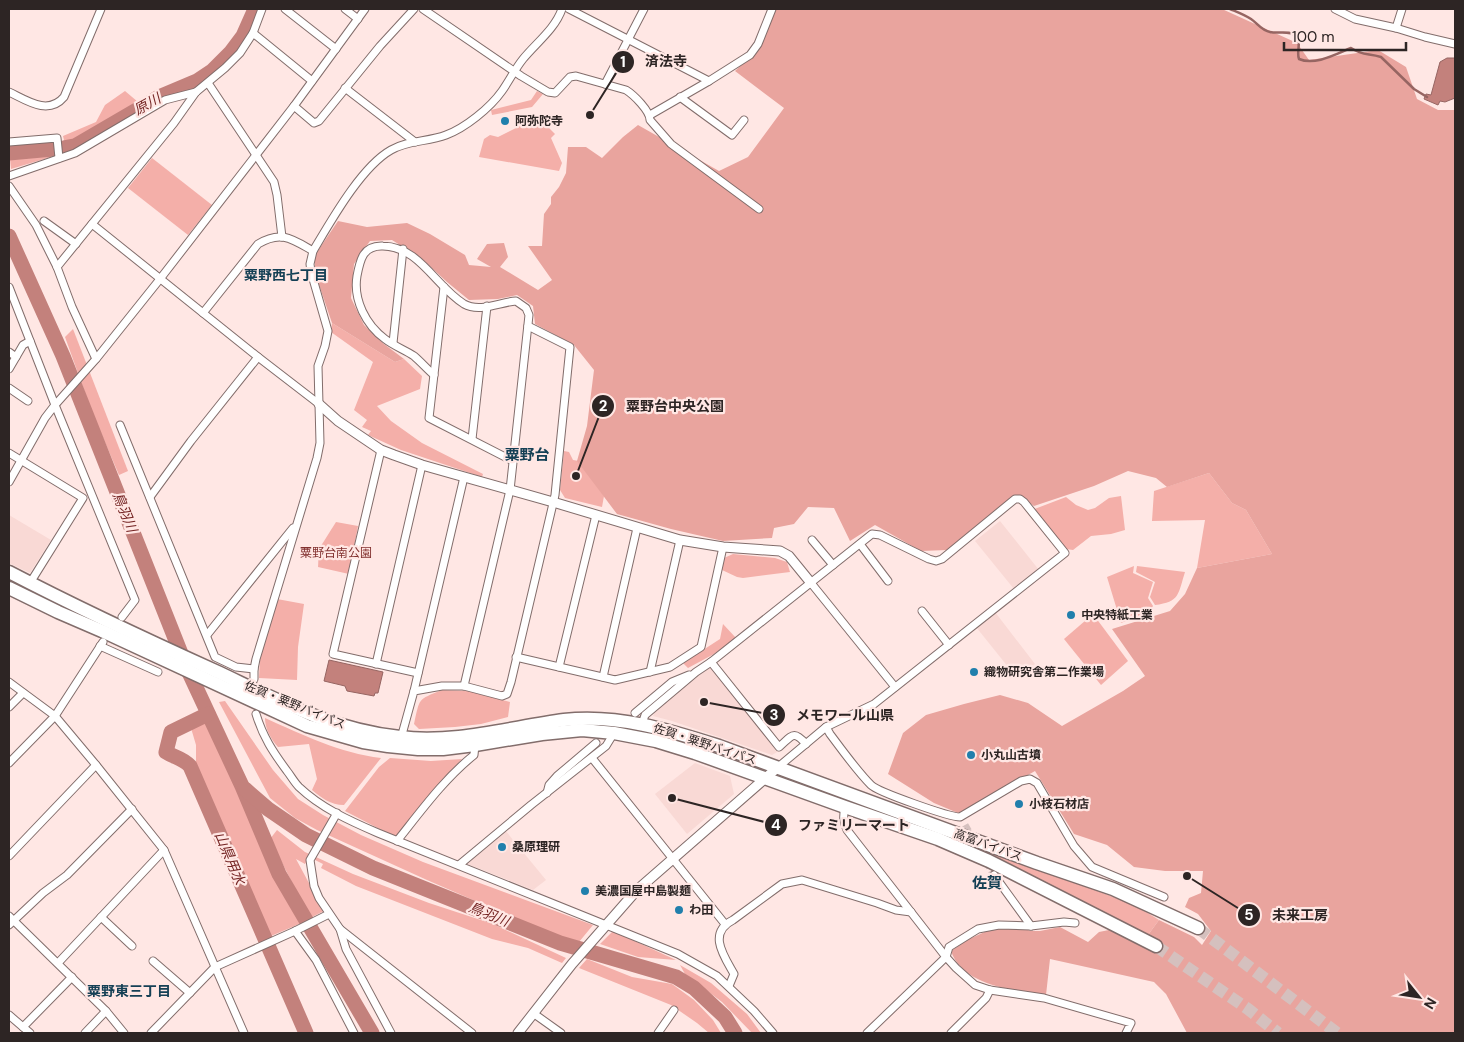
<svg xmlns="http://www.w3.org/2000/svg" width="1464" height="1042" viewBox="0 0 1464 1042" font-family="'DM Sans','Noto Sans JP',sans-serif">
<style>
.built{fill:#f9d9d5}
.green{fill:#f4afa9}
.forest{fill:#e9a49e}
.water{fill:#c3817c;stroke:#966562}
.lines{fill:none;stroke-linecap:round;stroke-linejoin:round}
.stream{stroke:#966562;stroke-width:2.5}
.river{stroke:#c3817c;stroke-width:15}
.street-tunnel{stroke:#d5c0be;stroke-width:7;stroke-dasharray:7 3.5;stroke-linecap:butt}
.highway-tunnel{stroke:#d5c0be;stroke-width:12;stroke-dasharray:12 6;stroke-linecap:butt}
.street-casing{stroke:#826d6b;stroke-width:9}
.secondary-casing{stroke:#826d6b;stroke-width:11}
.highway-casing{stroke:#826d6b;stroke-width:15}
.street{stroke:#fff;stroke-width:7}
.secondary{stroke:#fff;stroke-width:9}
.highway{stroke:#fff;stroke-width:12}
.poi-dot{fill:#217fac;stroke:#ffe7e4;stroke-width:2}
.labels{text-anchor:middle;dominant-baseline:central;stroke-width:4.5;stroke-linejoin:round;paint-order:stroke}
.poi-label{font-size:12px;font-weight:bold;fill:#2d2524;stroke:#ffe7e4;text-anchor:start}
.park-label{font-size:12px;fill:#82312f;stroke:#ffe7e4}
.street-label{font-size:12px;fill:#2d2524;stroke:#ffe7e4}
.water-label{font-size:14px;font-style:italic;fill:#762625;stroke:#ffe7e4}
.neighbourhood-label{font-size:14px;font-weight:bold;fill:#154055;stroke:#ffe7e4}
.quarter-label{font-size:15px;font-weight:bold;fill:#154055;stroke:#ffe7e4}
.leader{fill:none;stroke:#2d2524;stroke-width:2}
.callout-dot{fill:#2d2524;stroke:#ffe7e4;stroke-width:2}
.mark-label{font-size:15px;text-anchor:middle;font-weight:bold;fill:#fff}
.callout-label{font-size:14px;text-anchor:middle;font-weight:bold;fill:#2d2524;stroke:#ffe7e4;stroke-width:4.5;stroke-linejoin:round;paint-order:stroke}
</style>
<rect width="100%" height="100%" fill="#ffe7e4"/>
<g class="built">
<polygon points="9,515 51,540 30,573 9,563"/>
<polygon points="1000,521 1039,570 1014,589 975,541"/>
<polygon points="995,612 1035,664 1017,678 976,627"/>
<polygon points="709,667 716,670 779,751 772,755 672,721 653,716 655,711"/>
<polygon points="695,763 730,776 734,794 687,834 655,794"/>
<polygon points="505,830 546,880 533,890 465,863"/>
</g>
<g class="green">
<polygon points="125,91 138,102 84,135 65,144 63,136 96,122 105,105"/>
<polygon points="537,91 543,94 532,107 492,115 491,110 531,100"/>
<polygon points="538,117 555,134 551,138 562,163 559,171 479,157 484,139 490,135 498,137"/>
<polygon points="53,153 51,157 11,169 10,159"/>
<polygon points="152,158 212,205 188,235 128,188"/>
<polygon points="332,323 395,362 404,359 422,376 420,389 377,406 391,421 422,443 483,474 482,477 401,450 368,435 371,431 362,427 367,420 354,410 373,362 331,332"/>
<polygon points="73,329 128,471 119,475 92,412 65,337"/>
<polygon points="564,451 569,452 573,460 579,461 604,496 602,507 565,498 560,490"/>
<polygon points="1209,473 1232,503 1246,510 1272,554 1197,568 1205,520 1152,521 1154,491"/>
<polygon points="1121,496 1125,530 1111,534 1091,536 1073,550 1066,549 1032,510 1066,497 1076,505 1088,510 1095,508 1109,498"/>
<polygon points="336,522 358,526 349,574 318,567 319,549"/>
<polygon points="733,554 775,558 787,562 790,572 743,578 737,577 722,570 724,558"/>
<polygon points="1134,566 1133,573 1153,582 1148,598 1153,606 1149,612 1121,623 1107,577"/>
<path d="M 1137,566 L 1185,572 C 1178,594 1180,602 1155,605 L 1150,597 L 1155,582 L 1136,572 Z"/>
<polygon points="277,599 304,604 298,647 297,680 259,678 260,658"/>
<polygon points="1093,614 1128,661 1101,685 1064,639"/>
<polygon points="723,624 736,638 714,654 688,668 683,663 720,639"/>
<path d="M 442,690 L 469,691 L 510,702 L 508,717 L 481,724 L 455,727 L 419,729 L 414,724 C 420,698 417,700 442,690 Z"/>
<polygon points="225,701 273,770 298,799 323,815 361,835 423,862 593,925 579,942 563,939 427,880 317,830 295,818 270,798 219,702"/>
<path d="M 265,718 C 303,735 340,753 381,758 L 344,805 C 330,805 322,798 312,790 L 317,779 L 309,744 L 278,747 C 271,739 265,729 265,718 Z"/>
<polygon points="204,722 231,766 264,842 304,922 271,936 196,770 196,745 191,728"/>
<polygon points="390,758 431,761 462,759 395,837 345,811 379,767"/>
<polygon points="277,830 305,852 353,874 429,903 493,924 566,958 562,963 528,948 492,939 356,886 321,868 323,864 309,857 305,864 296,859 324,911 310,918 270,839"/>
<polygon points="982,848 1135,905 1159,920 1148,935 980,852"/>
<polygon points="613,931 676,960 638,957 600,944"/>
<polygon points="587,959 632,977 672,984 694,1000 713,1020 721,1033 709,1033 697,1023 671,1005 579,968"/>
<polygon points="680,965 711,983 747,1014 761,1033 752,1033 722,1002 685,974"/>
</g>
<path class="forest" d="M 775,9 L 1222,9 L 1297,43 L 1309,60 L 1378,50 L 1406,67 L 1417,99 L 1438,110 L 1455,110 L 1455,1033 L 1187,1033 L 1166,994 L 1154,982 L 1050,959 L 1046,995 C 1015,991 963,986 951,951 L 967,940 L 989,930 L 1020,927 L 1031,931 L 1040,931 L 1060,927 L 1088,942 L 1099,932 L 1109,930 L 1127,938 L 1148,935 L 1159,920 L 1194,937 L 1202,945 L 1211,931 L 1198,914 L 1185,907 L 1189,898 L 1201,893 L 1203,871 L 1165,871 L 1134,867 L 1107,845 L 1074,834 L 1035,771 L 971,807 L 958,813 L 934,803 L 888,774 L 903,733 L 926,715 L 964,704 L 1000,695 L 1028,703 L 1062,726 L 1123,691 L 1145,676 L 1112,629 L 1170,611 L 1185,594 L 1197,568 L 1272,554 L 1246,510 L 1232,503 L 1209,473 L 1167,487 L 1156,478 L 1128,471 L 1094,486 L 1034,506 L 1021,497 L 966,540 L 947,550 L 921,551 L 875,525 L 850,541 L 834,508 L 808,507 L 794,524 L 774,528 L 772,538 L 723,541 L 671,529 L 617,514 L 577,461 L 587,426 L 594,370 L 574,345 L 535,324 L 533,306 L 517,295 L 498,299 L 469,300 L 447,282 L 422,259 L 392,240 L 370,241 L 354,264 L 351,298 L 364,325 L 384,344 L 404,359 L 395,362 L 332,323 L 315,273 L 315,255 L 338,221 L 367,227 L 407,223 L 430,234 L 465,255 L 469,265 L 491,267 L 477,259 L 487,244 L 504,243 L 508,257 L 500,267 L 538,290 L 552,280 L 528,246 L 542,246 L 544,214 L 551,204 L 551,197 L 559,187 L 566,173 L 568,147 L 586,147 L 602,158 L 623,137 L 638,125 L 719,171 L 748,157 L 784,108 L 735,71 L 756,51 Z"/>
<g class="water">
<polygon points="1447,58 1455,58 1455,98 1445,102 1440,101 1438,105 1424,99 1426,94 1431,95 1440,62"/>
<polygon points="329,660 383,672 378,693 375,693 374,696 347,691 345,686 324,681"/>
</g>
<g class="lines">
<path class="stream" d="M 1230,9 C 1237,12 1245,15 1251,19 C 1257,23 1262,31 1270,32 C 1278,34 1290,30 1296,36 C 1302,42 1296,52 1299,59 C 1315,66 1336,54 1351,48 C 1363,56 1368,53 1381,57 L 1414,89 L 1427,97"/>
<g class="river">
<polyline points="9,153 64,148 75,146 159,97 197,81 212,71 231,52 243,36 255,9"/>
<polyline points="9,236 63,356 186,666 242,786 279,874 372,1033"/>
<path d="M 208,714 L 171,732 L 166,752 C 175,758 181,757 190,766 L 306,1033"/>
<polyline points="245,789 268,809 306,835 373,868 560,943 676,977 694,988 725,1017 735,1033"/>
</g>
<polyline class="street-tunnel" points="965,825 994,875"/>
<g class="highway-tunnel">
<polyline points="1198,928 1337,1033"/>
<polyline points="1156,946 1248,1009 1278,1033"/>
</g>
<g class="street-casing">
<g id="street">
<polyline points="285,9 336,49"/>
<polyline points="345,9 358,19"/>
<path d="M 423,9 L 521,76 L 548,92 L 555,93 L 570,77 L 576,76 L 626,90 C 634,95 650,111 650,120 L 671,144 L 759,209"/>
<polyline points="569,9 709,81"/>
<polyline points="1335,9 1355,19 1396,28 1425,37 1455,44"/>
<polyline points="1396,28 1402,9"/>
<polyline points="253,33 312,81"/>
<polyline points="208,83 274,182 277,195 282,237"/>
<polyline points="605,84 644,9"/>
<polyline points="345,88 415,142"/>
<path d="M 9,92 C 26,100 48,116 64,97 L 101,9"/>
<polyline points="680,97 732,135 744,120"/>
<polyline points="294,106 365,9"/>
<polyline points="650,115 709,81 750,55 758,44 772,9"/>
<polyline points="9,142 57,138 59,158"/>
<polyline points="9,176 75,153 165,100 196,92"/>
<polyline points="9,186 36,225 57,267 72,307 96,359"/>
<polyline points="44,221 76,244"/>
<polyline points="92,224 258,357 319,404"/>
<polyline points="57,267 174,123 196,92 225,68 240,53 253,33 262,9"/>
<polyline points="9,287 55,405 135,600 122,617"/>
<polyline points="444,287 429,418 513,461"/>
<path d="M 203,313 L 258,244 C 281,230 292,239 313,251"/>
<polyline points="393,343 403,249"/>
<polyline points="9,352 16,357"/>
<polyline points="9,369 23,345 30,341"/>
<path d="M 434,375 C 427,369 421,362 414,356 C 405,350 394,346 385,339 C 366,325 353,300 357,276 C 360,260 363,245 383,246 C 420,247 435,286 464,304 C 480,313 500,302 516,301 L 526,308 L 529,315 L 510,490 L 464,686"/>
<polyline points="9,388 28,401"/>
<polyline points="120,425 215,657 236,667 254,669"/>
<polyline points="472,439 487,306"/>
<polyline points="381,450 333,654 418,673"/>
<polyline points="9,453 83,498 30,583"/>
<polyline points="9,482 45,418 55,405 96,359 160,279 294,106 314,123 319,121 380,46 414,9"/>
<polyline points="150,497 191,441 258,357"/>
<polyline points="812,540 833,565"/>
<polyline points="860,544 888,581"/>
<polyline points="811,583 895,687"/>
<polyline points="922,611 949,645"/>
<polyline points="207,635 293,528"/>
<polyline points="100,646 158,672"/>
<polyline points="516,657 615,680 670,667 701,647 723,547"/>
<path d="M 711,662 L 779,747 C 792,736 793,729 806,744"/>
<polyline points="376,664 422,465"/>
<polyline points="559,667 596,515"/>
<polyline points="650,672 680,540"/>
<polyline points="603,677 637,528"/>
<path d="M 254,679 L 254,669 L 256,659 L 317,458 L 320,443 L 318,366 L 325,346 L 328,331 L 311,272 L 310,264 L 313,251 C 331,221 361,167 391,150 C 408,140 428,142 446,135 C 465,128 490,108 502,91 C 509,81 515,69 523,59 C 536,43 555,29 562,9"/>
<polyline points="9,682 55,716 96,765 164,850 244,1033"/>
<polyline points="414,691 464,477"/>
<polyline points="9,707 23,693"/>
<polyline points="635,713 672,682 689,675"/>
<path d="M 256,714 C 263,737 273,752 287,771 C 291,776 294,782 299,787 C 321,808 350,821 378,833 L 678,954 L 717,976 L 754,1011 L 773,1033"/>
<polyline points="642,724 645,715 696,672 711,662 872,534 880,535 929,559 936,561 942,559 1015,499 1020,499 1024,502 1065,553 874,704 826,727 777,768"/>
<path d="M 826,727 L 830,734 C 842,750 857,771 871,785 C 878,792 949,817 960,817 L 1021,781 L 1030,779 L 1037,783 L 1074,846 L 1092,867 L 1164,897"/>
<polyline points="401,738 414,691 442,686 464,686 502,696 507,694 511,682 555,495 570,347 528,326"/>
<polyline points="592,758 725,924"/>
<polyline points="9,763 55,716 103,642"/>
<polyline points="547,793 549,785 557,776 596,743"/>
<path d="M 845,807 C 843,816 843,821 847,830 L 946,957 L 956,968 L 975,985 L 990,990 L 1044,998 L 1131,1023 L 1126,1033"/>
<polyline points="337,813 310,860 314,886 319,898 340,929 346,949 391,1033"/>
<path d="M 397,841 C 421,811 444,779 474,755 L 475,745"/>
<polyline points="9,856 96,765"/>
<polyline points="459,865 531,805 606,746 614,733"/>
<polyline points="994,875 1031,926"/>
<polyline points="9,916 106,1011 124,1033"/>
<polyline points="101,917 132,946"/>
<polyline points="9,925 43,893 67,875 132,809"/>
<polyline points="340,929 472,1033"/>
<polyline points="295,931 316,960 354,1033"/>
<polyline points="153,961 190,993"/>
<polyline points="58,963 164,850"/>
<path d="M 729,986 L 734,974 C 724,956 707,933 733,920 L 782,884 L 802,880 L 877,903 L 896,910 L 911,912"/>
<polyline points="533,1013 561,1033"/>
<polyline points="9,1015 30,1033"/>
<polyline points="23,1027 72,977"/>
<polyline points="85,1033 106,1011"/>
<polyline points="151,1033 215,967 295,931 329,914"/>
<polyline points="658,1033 674,1010"/>
<polyline points="867,1033 946,957 949,947 978,929 999,925 1031,926 1064,922 1075,923"/>
<polyline points="951,1033 986,998 990,990"/>
</g>
</g>
<g class="secondary-casing">
<g id="secondary">
<polyline points="319,404 338,421 381,450 394,455 422,465 553,502 680,540 723,547 780,551 789,556 811,583"/>
<polyline points="518,1033 572,964 636,891 777,768"/>
</g>
</g>
<g class="highway-casing">
<g id="highway">
<path d="M 9,572 C 78,608 149,641 220,673 C 279,701 333,730 400,737 C 454,744 511,727 564,720 C 618,714 669,730 719,746 L 1037,863 L 1113,889 L 1198,928"/>
<polyline points="9,588 58,612 102,631 307,726 363,742 388,746 418,749 443,749 475,745 542,734 582,730 614,733 656,741 695,753 845,807 938,839 989,861 1156,946"/>
</g>
</g>
<use href="#street" class="street"/>
<use href="#secondary" class="secondary"/>
<use href="#highway" class="highway"/>
</g>
<g class="poi-dot">
<circle cx="505" cy="121" r="5"/>
<circle cx="1071" cy="615" r="5"/>
<circle cx="974" cy="672" r="5"/>
<circle cx="971" cy="755" r="5"/>
<circle cx="1019" cy="804" r="5"/>
<circle cx="502" cy="847" r="5"/>
<circle cx="585" cy="891" r="5"/>
<circle cx="679" cy="910" r="5"/>
</g>
<g class="labels">
<g class="poi-label">
<text x="515" y="121">阿弥陀寺</text>
<text x="1081" y="615">中央特紙工業</text>
<text x="984" y="672">織物研究舎第二作業場</text>
<text x="981" y="755">小丸山古墳</text>
<text x="1029" y="804">小枝石材店</text>
<text x="512" y="847">桑原理研</text>
<text x="595" y="891">美濃国屋中島製麺</text>
<text x="689" y="910">わ田</text>
</g>
<g class="park-label">
<text x="336" y="553">粟野台南公園</text>
</g>
<g class="street-label">
<text transform="translate(295 705) rotate(22)">佐賀・粟野バイパス</text>
<text transform="translate(705 744) rotate(18)">佐賀・粟野バイパス</text>
<text transform="translate(988 845) rotate(20)">高富バイパス</text>
</g>
<g class="water-label">
<text transform="translate(147 104) rotate(-29)">原川</text>
<text transform="translate(125 512) rotate(68)">鳥羽川</text>
<text transform="translate(230 858) rotate(67)">山県用水</text>
<text transform="translate(489 914) rotate(22)">鳥羽川</text>
</g>
<g class="neighbourhood-label">
<text x="286" y="275">粟野西七丁目</text>
<text x="129" y="991">粟野東三丁目</text>
</g>
<g class="quarter-label">
<text x="527" y="455">粟野台</text>
<text x="987" y="883">佐賀</text>
</g>
</g>
<path class="leader" d="M590 115L623 62M576 476L603 406M704 702L774 715M672 798L776 825M1187 876L1249 915"/>
<g class="callout-dot">
<circle cx="590" cy="115" r="5"/>
<circle cx="576" cy="476" r="5"/>
<circle cx="704" cy="702" r="5"/>
<circle cx="672" cy="798" r="5"/>
<circle cx="1187" cy="876" r="5"/>
<circle cx="623" cy="62" r="12"/>
<circle cx="603" cy="406" r="12"/>
<circle cx="774" cy="715" r="12"/>
<circle cx="776" cy="825" r="12"/>
<circle cx="1249" cy="915" r="12"/>
</g>
<g class="mark-label">
<text x="623" y="67">1</text>
<text x="603" y="411">2</text>
<text x="774" y="720">3</text>
<text x="776" y="830">4</text>
<text x="1249" y="920">5</text>
</g>
<g class="callout-label">
<text x="666" y="66">済法寺</text>
<text x="675" y="411">粟野台中央公園</text>
<text x="845" y="720">メモワール山県</text>
<text x="854" y="830">ファミリーマート</text>
<text x="1300" y="920">未来工房</text>
</g>
<rect width="1464" height="1042" fill="none" stroke="#2d2524" stroke-width="20"/>
<g transform="translate(1419 997) rotate(120)" stroke="#ffe7e4" stroke-width="4" paint-order="stroke">
<path d="M0-4L9 19L0 12L-9 19Z" fill="#2d2524"/>
<text y="-8" font-size="14" font-weight="bold" text-anchor="middle" fill="#2d2524">N</text>
</g>
<path d="M1284 42v8h122v-8" fill="none" stroke="#2d2524" stroke-width="2.5"/>
<text x="1292" y="42" font-size="15" fill="#2d2524" stroke="#ffe7e4" stroke-width="4" paint-order="stroke">100 m</text>
</svg>
